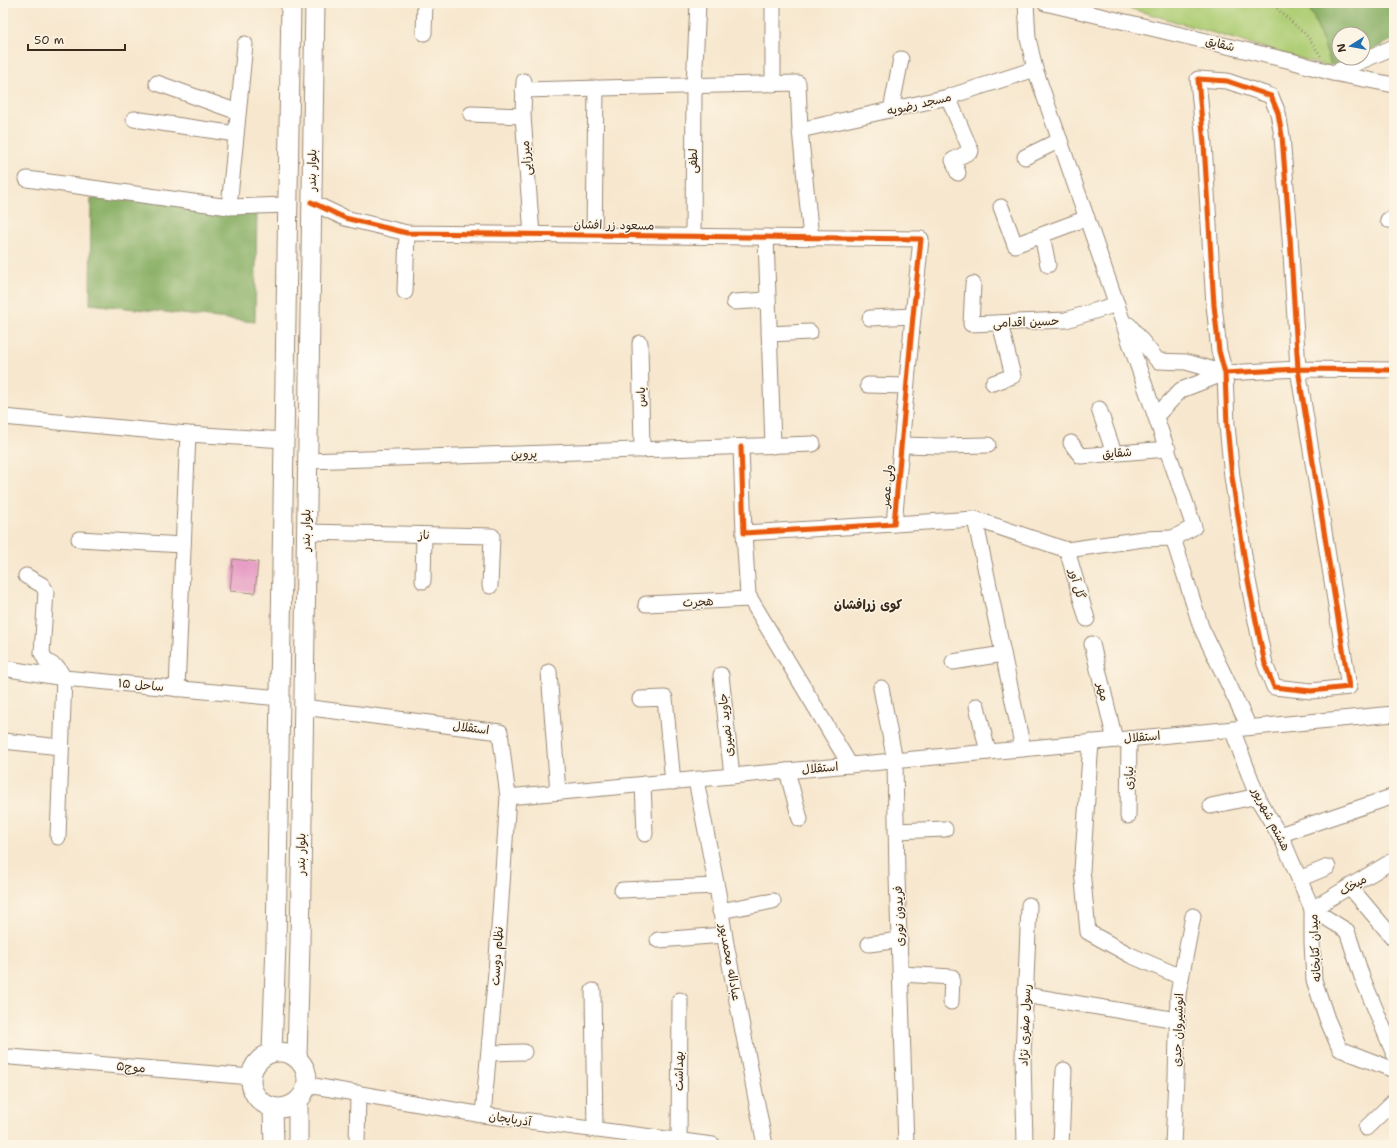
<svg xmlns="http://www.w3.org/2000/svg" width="1397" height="1148" viewBox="0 0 1397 1148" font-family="'Shantell Sans','Playpen Sans Arabic',sans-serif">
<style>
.green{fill:#afce76;stroke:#757c4a}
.forest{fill:#8bb167;stroke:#636e42}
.building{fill:#e79dc5}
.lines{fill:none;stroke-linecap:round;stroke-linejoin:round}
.minor-casing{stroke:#998876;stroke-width:17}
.major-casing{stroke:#998876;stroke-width:21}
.path{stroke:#998876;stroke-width:2.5;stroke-dasharray:1 3;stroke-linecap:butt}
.minor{stroke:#fff;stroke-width:15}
.major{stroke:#fff;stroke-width:19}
.cycleway-casing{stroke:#fcf5e5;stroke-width:8}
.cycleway{stroke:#e8590c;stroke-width:5}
.labels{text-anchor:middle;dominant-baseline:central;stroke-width:3;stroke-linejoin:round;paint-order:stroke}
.street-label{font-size:12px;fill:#3b2a1e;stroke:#fcf5e5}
.neighbourhood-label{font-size:13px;font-weight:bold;fill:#3b2a1e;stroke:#fcf5e5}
</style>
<rect width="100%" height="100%" fill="#fcf5e5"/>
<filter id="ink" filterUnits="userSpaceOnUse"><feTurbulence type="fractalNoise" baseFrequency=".025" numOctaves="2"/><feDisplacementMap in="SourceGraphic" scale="8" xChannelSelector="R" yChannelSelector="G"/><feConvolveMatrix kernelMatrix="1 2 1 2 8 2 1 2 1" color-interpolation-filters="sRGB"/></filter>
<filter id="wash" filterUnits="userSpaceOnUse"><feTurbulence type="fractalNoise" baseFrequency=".012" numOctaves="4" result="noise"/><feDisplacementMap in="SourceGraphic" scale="16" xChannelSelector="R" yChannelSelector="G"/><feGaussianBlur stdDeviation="0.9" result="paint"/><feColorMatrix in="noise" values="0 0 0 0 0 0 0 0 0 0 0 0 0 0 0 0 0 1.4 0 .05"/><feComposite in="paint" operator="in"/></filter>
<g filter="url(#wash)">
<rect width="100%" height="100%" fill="#f7e7ce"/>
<polygon class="green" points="1112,3 1306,3 1313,15 1331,64 1329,67"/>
<g class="forest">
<polygon points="1306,3 1394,3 1394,39 1363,55 1363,34 1339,34 1339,58 1356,58 1337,68 1331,64 1313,15"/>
<polygon points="91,198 257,209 255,322 90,304"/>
</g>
<g id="blocks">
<polygon class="building" points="233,559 258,562 255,593 230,591"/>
</g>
</g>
<g filter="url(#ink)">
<use href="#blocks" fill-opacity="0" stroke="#998876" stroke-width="1"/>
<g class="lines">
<g class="minor-casing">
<g id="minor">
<polyline points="1026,3 1028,38 1035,69 1194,527 1173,538 1201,627 1249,727"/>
<polyline points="1045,3 1291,61 1333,73 1394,85"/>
<polyline points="424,33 425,3"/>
<polyline points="1333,73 1394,47"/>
<polyline points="524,81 523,116 532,235"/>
<polyline points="157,83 238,112"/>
<polyline points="773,84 773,3"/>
<polyline points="523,90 798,83 800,130 811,238"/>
<polyline points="948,97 971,151 953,160 958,173"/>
<polyline points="891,110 901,59"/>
<polyline points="471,114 523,116"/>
<polyline points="134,119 236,134"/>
<polyline points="800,130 948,97 1035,69"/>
<polyline points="1025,157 1060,140"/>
<polyline points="27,179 229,207 288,205"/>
<polyline points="311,202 345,218 407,233 921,239 913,316 894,524 744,533 741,447"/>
<polyline points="229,207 245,44"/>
<polyline points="1001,207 1015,245 1087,218"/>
<polyline points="1388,220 1394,220"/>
<polyline points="594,235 596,88"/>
<polyline points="1042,235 1048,265"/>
<polyline points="693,236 694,86 698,3"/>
<polyline points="766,237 773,446"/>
<polyline points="973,284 971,324 1066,320 1117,304"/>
<polyline points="405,292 407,233"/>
<polyline points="734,302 768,300"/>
<polyline points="870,318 913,316"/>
<polyline points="1129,325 1158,361 1186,362 1225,373 1181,390 1156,416"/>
<polyline points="769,334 810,332"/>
<polyline points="640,343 642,450"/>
<polyline points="1225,373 1298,369 1290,237 1282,136 1278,113 1271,96 1227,81 1198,79 1204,144 1214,305 1219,351 1225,373 1227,425 1232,477 1247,575 1256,621 1265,664 1274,687 1311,691 1349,687 1298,369 1394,370"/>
<polyline points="993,383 1013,376 1000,323"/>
<polyline points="868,385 906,386"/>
<polyline points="1099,409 1114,453"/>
<polyline points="3,417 188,434 284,440"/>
<polyline points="1071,443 1081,456 1168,449"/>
<polyline points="901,445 942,446 988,445"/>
<polyline points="307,461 813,444"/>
<polyline points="975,519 1023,749"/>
<polyline points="894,524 975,519 1067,550 1143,539 1173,538"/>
<polyline points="306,532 492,536 490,586"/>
<polyline points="744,533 748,595 850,765"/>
<polyline points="79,539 183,545"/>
<polyline points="1067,550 1087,619"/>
<polyline points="26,576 42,585 46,591 42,653 46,661 58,668 64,678 58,837"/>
<polyline points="423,581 424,535"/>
<polyline points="646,604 750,599"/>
<polyline points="1092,644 1115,740"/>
<polyline points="953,662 1003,654"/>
<polyline points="3,668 64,678 280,698"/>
<polyline points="549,672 558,792"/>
<polyline points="721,675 732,776"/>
<polyline points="881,688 895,761 897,877 906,1145"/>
<polyline points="177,689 188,434"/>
<polyline points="640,699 665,698 673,782"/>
<polyline points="977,706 988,752"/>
<polyline points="303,707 500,732 508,797 496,972 483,1115"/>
<polyline points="1232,729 1259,801 1283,841 1312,909 1312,942 1314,980 1327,1019 1340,1049 1394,1070"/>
<polyline points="3,741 61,747"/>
<polyline points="1091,742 1082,870 1088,932 1130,955 1181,977"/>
<polyline points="787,771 800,819"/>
<polyline points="696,780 718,893 726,944 765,1145"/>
<polyline points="643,784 645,834"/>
<polyline points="508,797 1394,714"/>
<polyline points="1211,806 1258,796"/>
<polyline points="1128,816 1129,739"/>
<polyline points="896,831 945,829"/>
<polyline points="1279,835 1394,796"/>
<polyline points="1299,879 1328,867"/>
<polyline points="1350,887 1394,939"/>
<polyline points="622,890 716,886"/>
<polyline points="1312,909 1347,931 1362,977 1394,1054"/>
<polyline points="1312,909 1394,860"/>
<polyline points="720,911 773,901"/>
<polyline points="658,940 724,935"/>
<polyline points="869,944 900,940"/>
<polyline points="901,974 952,977 951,1002"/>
<polyline points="593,991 595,1130"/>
<polyline points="1025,995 1177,1020"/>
<polyline points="489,1053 524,1052"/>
<polyline points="11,1057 251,1077"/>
<polyline points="308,1085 483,1115 713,1145"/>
<polyline points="1366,1128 1394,1101"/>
<polyline points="679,1142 680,1000"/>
<polyline points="357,1145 358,1093"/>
<polyline points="1025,1145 1023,1057 1029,905"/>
<polyline points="1061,1145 1064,1070"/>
<polyline points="1173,1145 1176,1077 1178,994 1193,916"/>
</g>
</g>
<g class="major-casing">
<g id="major">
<circle cx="279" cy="1080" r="28"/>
<polyline points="272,1052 276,944 291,3"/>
<polyline points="297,1057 300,944 315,3"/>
<polyline points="298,1102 298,1145"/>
<polyline points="273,1109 274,1145"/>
</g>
</g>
<polyline class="path" points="1271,3 1308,37 1321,56"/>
<use href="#minor" class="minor"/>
<use href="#major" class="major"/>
<g class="cycleway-casing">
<g id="cycleway">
<polyline points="311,202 345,218 407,233 921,239 913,316 894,524 744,533 741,447"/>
<polyline points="1225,373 1298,369 1290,237 1282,136 1278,113 1271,96 1227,81 1198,79 1204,144 1214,305 1219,351 1225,373 1227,425 1232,477 1247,575 1256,621 1265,664 1274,687 1311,691 1349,687 1298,369 1394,370"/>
</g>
</g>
<use href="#cycleway" class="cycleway"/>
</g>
</g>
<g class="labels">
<g class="street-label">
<text transform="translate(1220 44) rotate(13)">شقایق</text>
<text transform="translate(919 104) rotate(-13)">مسجد رضویه</text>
<text transform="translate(526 158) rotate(-94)">میرزایی</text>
<text transform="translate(693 161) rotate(-90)">لطفی</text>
<text transform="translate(312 170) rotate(-89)">بلوار بندر</text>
<text transform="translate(614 225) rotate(1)">مسعود زر افشان</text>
<text transform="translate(1026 322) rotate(-2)">حسین اقدامی</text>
<text transform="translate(641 397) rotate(-91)">یاس</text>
<text transform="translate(1117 453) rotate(-4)">شقایق</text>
<text transform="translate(524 454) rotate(-2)">پروین</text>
<text transform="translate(887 486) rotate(-85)">ولی عصر</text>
<text transform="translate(306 530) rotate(-89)">بلوار بندر</text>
<text transform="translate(424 535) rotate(1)">ناز</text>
<text transform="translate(1077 584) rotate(74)">گل آور</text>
<text transform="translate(698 602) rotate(-3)">هجرت</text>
<text transform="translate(141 685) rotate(5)">ساحل ۱۵</text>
<text transform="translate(1103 692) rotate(77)">مهر</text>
<text transform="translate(726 725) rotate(-96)">جاوید نصیری</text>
<text transform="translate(471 728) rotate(7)">استقلال</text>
<text transform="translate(1142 737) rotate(-5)">استقلال</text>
<text transform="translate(820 768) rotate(-5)">استقلال</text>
<text transform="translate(1129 778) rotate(-89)">نیازی</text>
<text transform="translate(1271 819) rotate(63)">هشتم شهریور</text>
<text transform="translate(301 854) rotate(-89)">بلوار بندر</text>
<text transform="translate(1353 885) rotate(-30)">میخک</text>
<text transform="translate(899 916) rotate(-92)">فریدون نوری</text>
<text transform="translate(1315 948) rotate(-93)">میدان کتابخانه</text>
<text transform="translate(497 956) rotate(-86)">نظام دوست</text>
<text transform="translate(730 962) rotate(80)">عباداله محمدپور</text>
<text transform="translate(1025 1025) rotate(-88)">رسول صفری نژاد</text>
<text transform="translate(1178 1030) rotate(-88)">انوشیروان جدی</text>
<text transform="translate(131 1067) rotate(5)">موج۵</text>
<text transform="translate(679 1071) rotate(-90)">بهداشت</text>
<text transform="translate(510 1119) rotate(8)">آذربایجان</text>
</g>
<g class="neighbourhood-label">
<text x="868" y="604">کوی زرافشان</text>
</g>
</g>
<rect width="1397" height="1148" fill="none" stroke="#fcf5e5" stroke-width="16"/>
<g transform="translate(1351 46) rotate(259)"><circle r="19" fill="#fcf5e5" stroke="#afa495"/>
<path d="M0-3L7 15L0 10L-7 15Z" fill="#1f6fb2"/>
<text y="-6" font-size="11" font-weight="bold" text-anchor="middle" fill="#3b2a1e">N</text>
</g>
<path d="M28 44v6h97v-6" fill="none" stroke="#3b2a1e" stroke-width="2"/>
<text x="34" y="44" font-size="12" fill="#3b2a1e" stroke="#fcf5e5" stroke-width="3" paint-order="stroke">50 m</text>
</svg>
